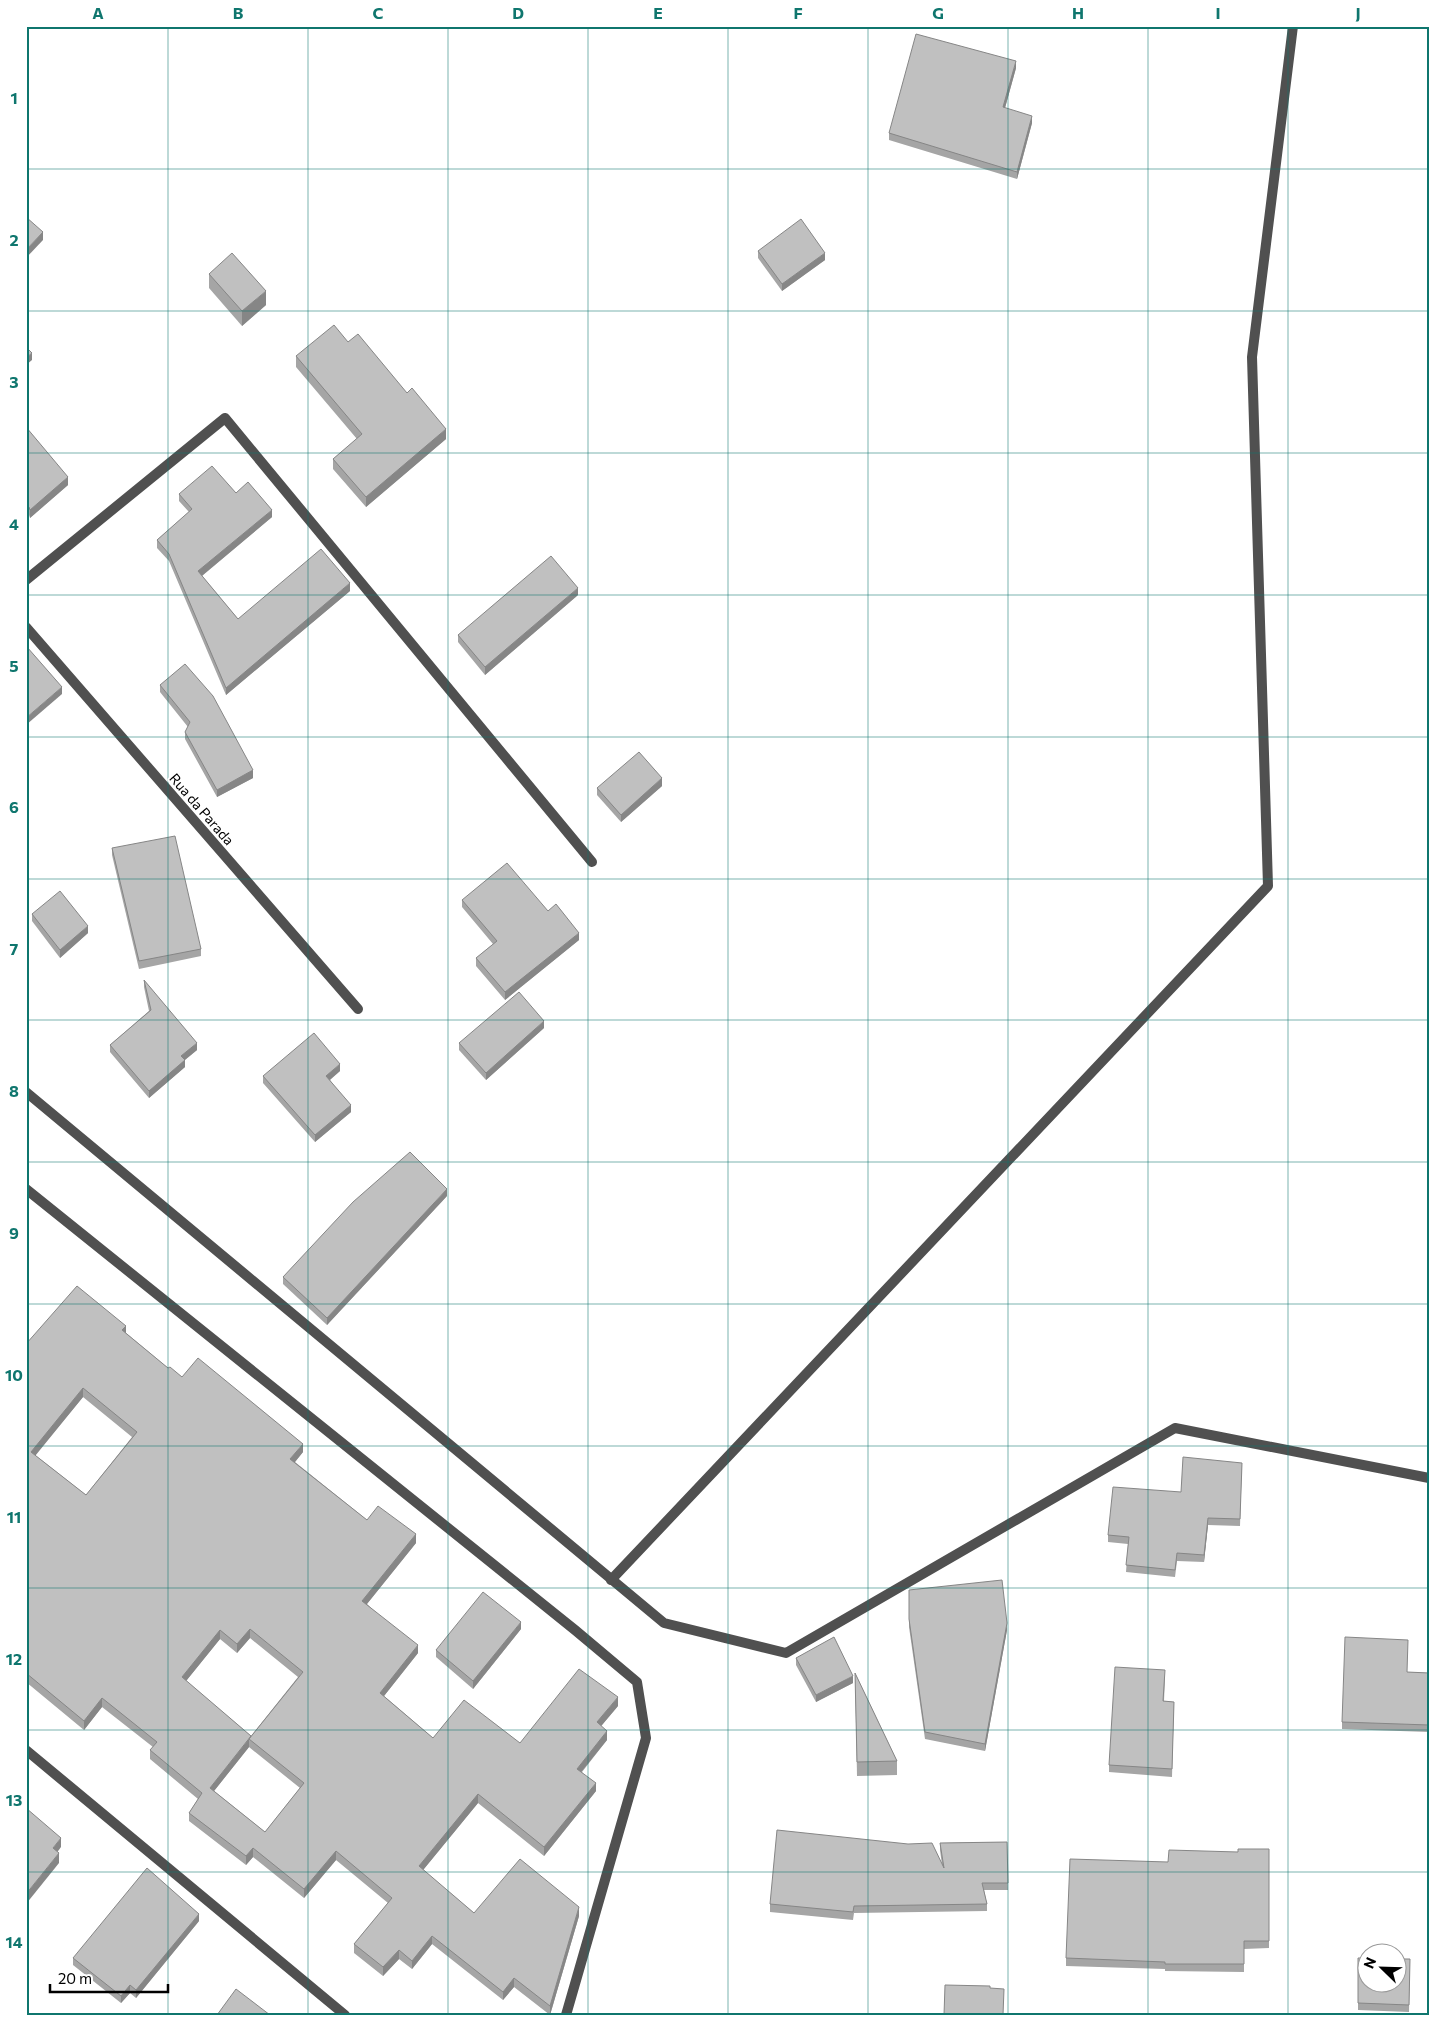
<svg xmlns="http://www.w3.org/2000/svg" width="1455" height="2041" viewBox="0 0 1455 2041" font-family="Commissioner,sans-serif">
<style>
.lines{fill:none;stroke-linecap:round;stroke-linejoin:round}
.street{stroke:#505050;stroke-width:10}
.wall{fill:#a5a5a5;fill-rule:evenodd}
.shaded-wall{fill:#868686}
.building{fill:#c0c0c0;stroke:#868686;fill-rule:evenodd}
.grid{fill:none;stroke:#0f766e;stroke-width:1;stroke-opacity:0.55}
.labels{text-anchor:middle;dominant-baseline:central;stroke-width:4;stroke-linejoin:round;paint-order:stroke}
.street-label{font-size:14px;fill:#000;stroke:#fff}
.neatline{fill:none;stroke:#0f766e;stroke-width:2}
.grid-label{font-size:16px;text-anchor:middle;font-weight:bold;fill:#0f766e}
</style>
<rect width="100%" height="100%" fill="#fff"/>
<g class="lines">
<g class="street">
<polyline points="26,580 225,418 592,862"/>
<polyline points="26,627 358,1009"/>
<polyline points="26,1092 664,1623 786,1653 1175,1428 1429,1478"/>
<polyline points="26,1189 575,1630 637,1682 646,1738 566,2015"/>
<polyline points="611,1580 1268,886 1252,357 1293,26"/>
<polyline points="26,1750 345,2015"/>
</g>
</g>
<g class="wall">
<polygon points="1016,68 1005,108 1032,123 1017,179 889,140 889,133"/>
<polygon points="758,251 825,260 782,291 758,258"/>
<polygon points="209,274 266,305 242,326 209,288"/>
<polygon points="348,342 446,439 366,507 333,469 333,459 357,439 296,367 296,356"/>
<polygon points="26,427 68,485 30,518 29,515 26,517"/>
<polygon points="236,493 272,517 202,576 238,619 350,591 226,695 169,561 157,548 157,540 189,512 179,501 179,494"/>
<polygon points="578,595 485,675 458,642 458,635"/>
<polygon points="160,685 253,778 217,797 185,739 185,732 188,727 160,692"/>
<polygon points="662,786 621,822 597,795 597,788"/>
<polygon points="112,848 201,949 201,956 139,969 112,855"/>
<polygon points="462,900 548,911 579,940 505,1000 476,966 476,958 493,944 462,907"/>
<polygon points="32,914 88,933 60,958 32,921"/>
<polygon points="144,980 197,1050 185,1060 185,1067 149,1098 110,1052 110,1045 149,1011 144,987"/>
<polygon points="544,1028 486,1080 459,1050 459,1043"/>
<polygon points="340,1071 330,1080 351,1112 315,1142 263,1083 263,1076"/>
<polygon points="447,1196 327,1325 283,1284 283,1277"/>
<path d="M 126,1333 L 168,1368 L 303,1452 L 295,1462 L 367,1520 L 416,1543 L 367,1604 L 418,1653 L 384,1696 L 433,1738 L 520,1743 L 618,1706 L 601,1726 L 607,1740 L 582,1772 L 596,1791 L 544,1856 L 478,1803 L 423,1870 L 474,1913 L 579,1916 L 550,2015 L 514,1987 L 503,2000 L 432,1944 L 412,1969 L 399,1959 L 383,1976 L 354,1953 L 354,1944 L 388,1903 L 336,1860 L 304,1898 L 253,1857 L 246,1865 L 189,1821 L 189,1813 L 198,1799 L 150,1759 L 150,1750 L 153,1747 L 102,1707 L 84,1730 L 26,1682 L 26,1344 ZM 83,1397 L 132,1437 L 86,1495 L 35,1455 ZM 250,1638 L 298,1677 L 251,1736 L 186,1681 L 220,1639 L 237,1653 ZM 249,1747 L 300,1788 L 265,1832 L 214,1791 Z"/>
<polygon points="1242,1463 1240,1526 1208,1525 1204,1562 1177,1561 1175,1577 1126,1572 1128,1544 1108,1542 1108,1535 1181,1492"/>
<polygon points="909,1590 1007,1630 985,1751 925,1739 909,1627"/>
<polygon points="521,1629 473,1689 436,1657 436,1650"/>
<polygon points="796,1658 853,1683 816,1702 796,1665"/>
<polygon points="1407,1672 1429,1673 1429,1732 1342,1729 1342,1722"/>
<polygon points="855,1673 897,1761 897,1775 857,1776"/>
<polygon points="1165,1678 1164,1701 1174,1702 1172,1777 1109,1772 1109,1765"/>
<polygon points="1007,1842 1008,1890 984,1890 987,1904 987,1911 854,1913 853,1920 770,1912 770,1904 942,1865 940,1850 940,1843"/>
<polygon points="1269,1849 1269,1948 1244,1949 1244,1972 1165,1971 1165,1969 1066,1966 1066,1958 1168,1862 1238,1852"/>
<polygon points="199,1921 136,1998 130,1993 121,2003 73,1965 73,1958"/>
<polygon points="1358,1958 1410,1959 1409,2012 1358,2010"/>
</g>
<g class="shaded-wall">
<polygon points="1016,61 1016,68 1003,115 1003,107"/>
<polygon points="1032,116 1032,123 1017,179 1017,172"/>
<polygon points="43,232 43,240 26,258 26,250"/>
<polygon points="825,253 825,260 782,291 782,284"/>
<polygon points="266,291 266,305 242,326 242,311"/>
<polygon points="32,353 32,360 26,365 26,358"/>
<polygon points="446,429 446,439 366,507 366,497"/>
<polygon points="68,477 68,485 30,518 30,510"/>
<polygon points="29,507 29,515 26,517 26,510"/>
<polygon points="272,510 272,517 198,579 198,571"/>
<polygon points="350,583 350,591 226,695 226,688"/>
<polygon points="578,588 578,595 485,675 485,667"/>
<polygon points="62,687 62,694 26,725 26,718"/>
<polygon points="253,770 253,778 217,797 217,790"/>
<polygon points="662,778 662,786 621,822 621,815"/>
<polygon points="88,926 88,933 60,958 60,950"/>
<polygon points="579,933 579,940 505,1000 505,992"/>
<polygon points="544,1021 544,1028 486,1080 486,1073"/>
<polygon points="197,1043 197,1050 181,1063 181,1056"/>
<polygon points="185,1060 185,1067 149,1098 149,1091"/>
<polygon points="340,1064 340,1071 326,1083 326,1076"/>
<polygon points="351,1105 351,1112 315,1142 315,1135"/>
<polygon points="447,1189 447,1196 327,1325 327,1318"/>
<polygon points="126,1326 126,1334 122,1330"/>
<polygon points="83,1388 83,1397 31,1461 31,1452"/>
<polygon points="303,1444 303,1452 290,1468 290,1459"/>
<polygon points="1208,1518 1208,1525 1204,1562 1204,1555"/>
<polygon points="416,1534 416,1543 362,1610 362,1601"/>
<polygon points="521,1622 521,1629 473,1689 473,1681"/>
<polygon points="1007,1623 1007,1630 985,1751 985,1744"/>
<polygon points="250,1629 250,1638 237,1653 237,1644"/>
<polygon points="220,1630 220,1639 182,1686 182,1677"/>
<polygon points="418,1645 418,1653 380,1701 380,1693"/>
<polygon points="853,1676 853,1683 816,1702 816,1695"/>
<polygon points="618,1697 618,1706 597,1731 597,1722"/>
<polygon points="102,1698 102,1707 84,1730 84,1721"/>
<polygon points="607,1731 607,1740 577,1777 577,1769"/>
<polygon points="249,1739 249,1747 210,1796 210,1788"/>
<polygon points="596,1783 596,1791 544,1856 544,1847"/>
<polygon points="478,1794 478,1803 419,1875 419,1866"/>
<polygon points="61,1838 61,1847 53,1858 53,1848"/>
<polygon points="253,1848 253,1857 246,1865 246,1856"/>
<polygon points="336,1851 336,1860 304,1898 304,1889"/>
<polygon points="59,1853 59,1863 26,1904 26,1894"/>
<polygon points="579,1907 579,1916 550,2015 550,2006"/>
<polygon points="199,1914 199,1921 136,1998 136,1990"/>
<polygon points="432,1936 432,1944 412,1969 412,1961"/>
<polygon points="399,1950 399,1959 383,1976 383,1967"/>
<polygon points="514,1978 514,1987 503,2000 503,1992"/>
<polygon points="130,1985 130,1993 121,2003 121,1996"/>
</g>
<g class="building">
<polygon points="916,34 1016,61 1003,107 1032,116 1017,172 889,133"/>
<polygon points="26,217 43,232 26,250"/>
<polygon points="801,219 825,253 782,284 758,251"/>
<polygon points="232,253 266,291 242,311 209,274"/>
<polygon points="334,325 348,342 358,334 407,393 412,388 446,429 366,497 333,459 362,434 296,356"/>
<polygon points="26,347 32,353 26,358"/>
<polygon points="26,427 68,477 30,510 29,507 26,510"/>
<polygon points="212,466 236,493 248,482 272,510 198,571 238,619 321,549 350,583 226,688 169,554 157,540 192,509 179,494"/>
<polygon points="551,556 578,588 485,667 458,635"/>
<polygon points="27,647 62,687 26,718 26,648"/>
<polygon points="185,664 213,696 253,770 217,790 185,732 190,722 160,685"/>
<polygon points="639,752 662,778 621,815 597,788"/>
<polygon points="175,836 201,949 139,961 112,848"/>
<polygon points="507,863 548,911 556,904 579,933 505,992 476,958 497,941 462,900"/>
<polygon points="60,891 88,926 60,950 32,914"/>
<polygon points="144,980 197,1043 181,1056 185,1060 149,1091 110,1045 151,1010"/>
<polygon points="519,992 544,1021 486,1073 459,1043"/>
<polygon points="314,1033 340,1064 326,1076 351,1105 315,1135 263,1076"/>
<polygon points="410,1152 447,1189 327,1318 283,1277 353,1202"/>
<path d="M 77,1286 L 126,1326 L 122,1330 L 168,1368 L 170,1367 L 182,1377 L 198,1358 L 303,1444 L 290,1459 L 367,1520 L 378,1506 L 416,1534 L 362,1601 L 418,1645 L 380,1693 L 433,1738 L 464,1700 L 520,1743 L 579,1669 L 618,1697 L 597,1722 L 607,1731 L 577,1769 L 596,1783 L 544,1847 L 478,1794 L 419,1866 L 474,1913 L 520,1859 L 579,1907 L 550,2006 L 514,1978 L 503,1992 L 432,1936 L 412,1961 L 399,1950 L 383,1967 L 354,1944 L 392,1898 L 336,1851 L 304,1889 L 253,1848 L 246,1856 L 189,1813 L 202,1793 L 150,1750 L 157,1742 L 102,1698 L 84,1721 L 26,1673 L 26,1344 ZM 83,1388 L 137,1432 L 86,1495 L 31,1452 ZM 250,1629 L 303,1672 L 249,1739 L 304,1783 L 265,1832 L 210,1788 L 251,1736 L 182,1677 L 220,1630 L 237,1644 Z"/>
<polygon points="1183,1457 1242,1463 1240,1519 1208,1518 1204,1555 1177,1553 1175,1570 1126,1565 1129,1537 1108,1535 1113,1487 1181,1492"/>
<polygon points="1002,1580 1007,1623 985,1744 925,1732 909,1619 909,1590"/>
<polygon points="483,1592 521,1622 473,1681 436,1650"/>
<polygon points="834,1637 853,1676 816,1695 796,1658"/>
<polygon points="1345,1637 1408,1640 1407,1672 1429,1673 1429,1725 1342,1722"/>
<polygon points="1115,1667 1165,1670 1163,1701 1174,1702 1172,1769 1109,1765"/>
<polygon points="855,1673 897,1761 857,1762"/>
<polygon points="26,1808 61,1838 53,1848 59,1853 26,1894"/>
<polygon points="777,1830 908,1844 932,1843 944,1868 940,1843 1007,1842 1008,1883 982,1883 987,1904 854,1906 853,1912 770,1904"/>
<polygon points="1238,1849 1269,1849 1269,1941 1244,1941 1244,1964 1165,1964 1165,1962 1066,1958 1070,1859 1168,1862 1169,1850 1238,1852"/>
<polygon points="147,1868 199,1914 136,1990 130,1985 121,1996 73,1958"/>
<polygon points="1358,1958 1368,1958 1368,1984 1398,1984 1398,1959 1410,1959 1409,2005 1358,2003"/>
<polygon points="945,1985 990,1986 990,1988 1004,1989 1003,2015 944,2015"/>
<polygon points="236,1989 270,2015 217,2015"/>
</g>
<path class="grid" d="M 168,26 L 168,2015M 308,26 L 308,2015M 448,26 L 448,2015M 588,26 L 588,2015M 728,26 L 728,2015M 868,26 L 868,2015M 1008,26 L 1008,2015M 1148,26 L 1148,2015M 1288,26 L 1288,2015M 26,169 L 1429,169M 26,311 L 1429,311M 26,453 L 1429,453M 26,595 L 1429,595M 26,737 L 1429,737M 26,879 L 1429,879M 26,1020 L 1429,1020M 26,1162 L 1429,1162M 26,1304 L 1429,1304M 26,1446 L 1429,1446M 26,1588 L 1429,1588M 26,1730 L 1429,1730M 26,1872 L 1429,1872"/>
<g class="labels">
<g class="street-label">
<text transform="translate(202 809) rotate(49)">Rua da Parada</text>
</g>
</g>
<rect width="1455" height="2041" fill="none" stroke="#ffffff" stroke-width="55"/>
<g transform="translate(1382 1968) rotate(293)"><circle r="24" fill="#ffffff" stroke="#999999"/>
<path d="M0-4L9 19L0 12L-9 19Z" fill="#000000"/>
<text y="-8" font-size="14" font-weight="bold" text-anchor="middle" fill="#000000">N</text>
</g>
<path d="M50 1984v8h118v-8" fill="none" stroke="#000000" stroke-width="2.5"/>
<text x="58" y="1984" font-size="15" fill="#000000" stroke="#ffffff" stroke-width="4" paint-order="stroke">20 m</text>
<rect x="28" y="28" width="1400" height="1986" class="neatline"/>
<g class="grid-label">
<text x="98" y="19">A</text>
<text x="238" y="19">B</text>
<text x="378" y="19">C</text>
<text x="518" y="19">D</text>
<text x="658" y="19">E</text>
<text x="798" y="19">F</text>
<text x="938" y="19">G</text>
<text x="1078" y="19">H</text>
<text x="1218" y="19">I</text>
<text x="1358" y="19">J</text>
<text x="14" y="104">1</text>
<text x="14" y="246">2</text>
<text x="14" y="388">3</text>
<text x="14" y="530">4</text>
<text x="14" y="672">5</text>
<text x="14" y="813">6</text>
<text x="14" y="955">7</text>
<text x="14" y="1097">8</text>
<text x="14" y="1239">9</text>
<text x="14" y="1381">10</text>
<text x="14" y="1523">11</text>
<text x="14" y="1665">12</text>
<text x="14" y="1806">13</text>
<text x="14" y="1948">14</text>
</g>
</svg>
